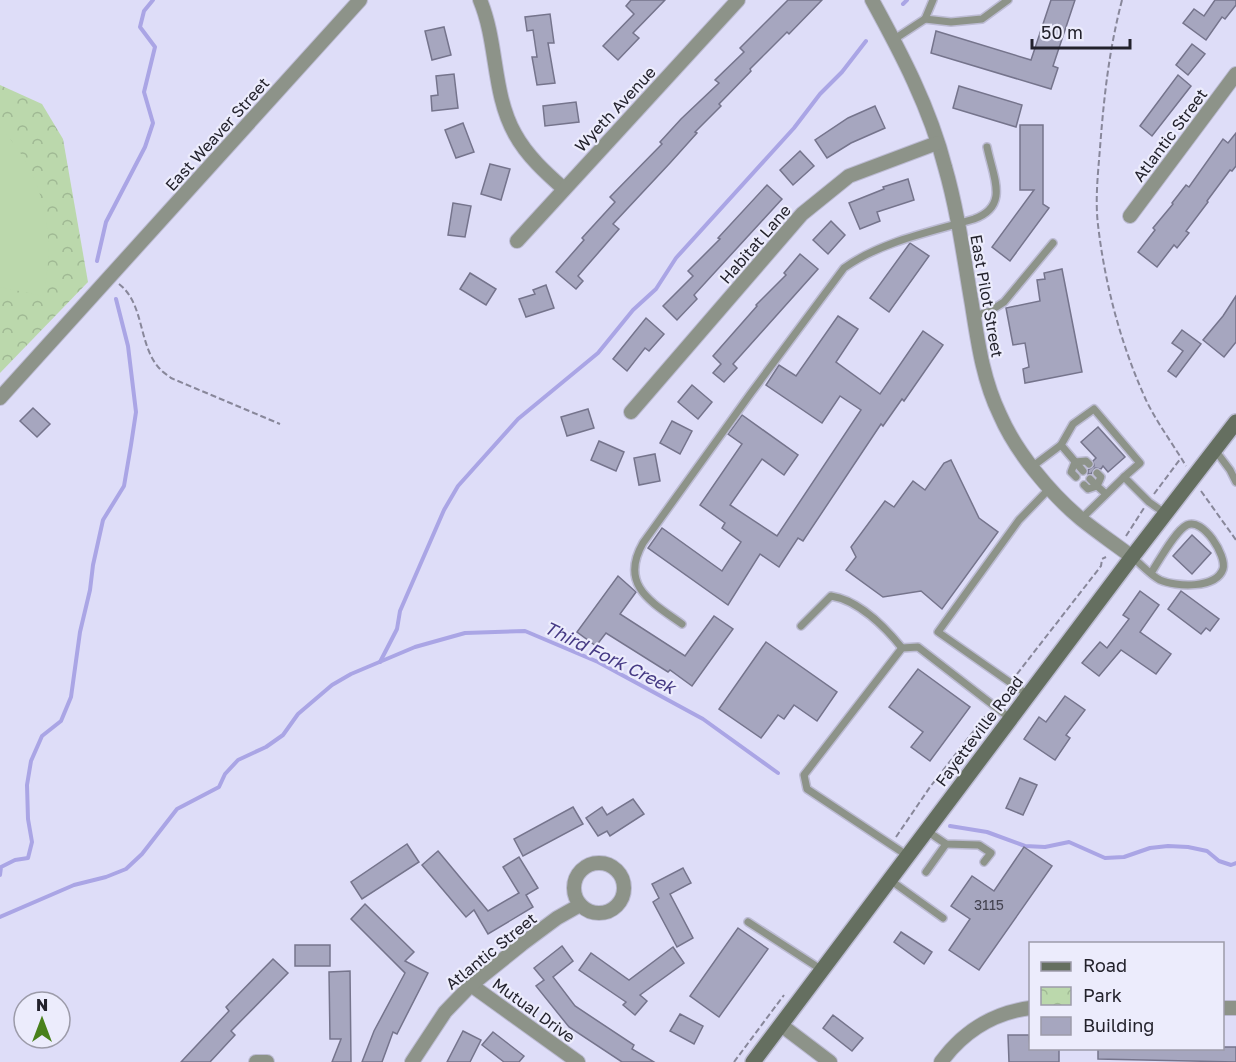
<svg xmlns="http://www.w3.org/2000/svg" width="1236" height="1062" viewBox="0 0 1236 1062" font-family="'Golos Text',sans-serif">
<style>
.park{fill:url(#park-crowns)}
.pitch{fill:#bbd8ac}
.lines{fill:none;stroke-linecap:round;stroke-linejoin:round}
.stream{stroke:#aaa5e5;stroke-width:4}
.building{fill:#a6a6bf;stroke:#75748c;stroke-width:1.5}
.service-casing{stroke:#bcbbd3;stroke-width:10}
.minor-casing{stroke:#bcbbd3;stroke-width:16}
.secondary-casing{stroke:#bcbbd3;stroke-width:18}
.path{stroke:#88879a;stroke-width:2;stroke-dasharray:6 3;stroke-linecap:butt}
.service{stroke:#8d9389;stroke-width:7}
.minor{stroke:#8d9389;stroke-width:14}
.secondary{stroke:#656f60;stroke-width:15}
.labels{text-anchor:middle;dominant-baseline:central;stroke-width:4.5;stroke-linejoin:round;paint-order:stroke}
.number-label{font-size:14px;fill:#444351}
.street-label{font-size:16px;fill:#23222c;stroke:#ececfc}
.water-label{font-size:18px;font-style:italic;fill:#453984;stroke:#ececfc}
</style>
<defs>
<pattern id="park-crowns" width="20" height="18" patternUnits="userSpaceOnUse" patternTransform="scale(1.5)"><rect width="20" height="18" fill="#bbd8ac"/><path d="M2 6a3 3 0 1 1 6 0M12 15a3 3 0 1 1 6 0" fill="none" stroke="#a0b994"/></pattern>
</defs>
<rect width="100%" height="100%" fill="#deddf8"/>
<polygon class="park" points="0,85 42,104 63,139 88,282 0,373"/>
<path class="pitch" d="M 0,127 C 44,174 57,234 43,296 L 0,287 Z"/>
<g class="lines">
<g class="stream">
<polyline points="903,4 907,0"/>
<polyline points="97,261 106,222 145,147 153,123 144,92 155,47 140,27 144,11 153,0"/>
<polyline points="380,662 397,629 400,611 444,510 458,486 518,419 598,353 633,310 656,289 676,258 794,128 820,94 842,72 866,41"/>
<polyline points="950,826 987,832 1025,846 1045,847 1069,842 1105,858 1124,857 1150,848 1168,846 1188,847 1207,851 1219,861 1231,865 1236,863"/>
<polyline points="0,875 1,867 15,860 28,858 32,842 28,819 27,785 31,761 42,736 61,721 71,697 80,632 90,590 93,565 103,520 124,486 131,445 136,412 128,346 116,299"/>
<polyline points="0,917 74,885 106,877 126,869 142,854 177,809 219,787 225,774 238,760 266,747 283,735 298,714 332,685 351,674 415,647 465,633 525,631 598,662 703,719 778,773"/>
</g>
</g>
<g class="building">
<polygon points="631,0 665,0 633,33 639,38 618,60 603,46 634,14 626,6"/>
<polygon points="788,0 822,0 789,34 787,32 750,69 751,71 719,104 721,106 695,132 697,133 670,163 613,224 619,229 578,276 583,281 576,289 556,272 584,240 582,238 615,202 610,197 662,144 660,142 681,119 719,83 715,80 744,52 740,48"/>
<polygon points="1051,0 1075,0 1053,66 1058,68 1051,89 931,53 936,31 1031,60"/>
<polygon points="1215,0 1236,0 1236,5 1225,19 1222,17 1206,40 1183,23 1194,9 1204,16"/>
<polygon points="550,14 554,43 548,43 555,83 537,85 532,57 537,57 533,30 527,31 525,17"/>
<polygon points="444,27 451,55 432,60 425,31"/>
<polygon points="1192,44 1205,54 1188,75 1176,65"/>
<polygon points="454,74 458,108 432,111 431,96 438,95 436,76"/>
<polygon points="1178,75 1191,86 1152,136 1140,126"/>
<polygon points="959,86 1022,105 1016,127 953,108"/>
<polygon points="576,102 579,122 545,126 543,106"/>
<polygon points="875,106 885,128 851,143 827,158 815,140 848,118"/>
<polygon points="463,123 474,152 456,158 445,130"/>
<polygon points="1020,125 1043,125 1043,204 1049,208 1010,261 992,247 1034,190 1020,190"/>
<polygon points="1236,133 1236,166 1232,171 1230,170 1207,201 1208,202 1186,231 1189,233 1177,248 1174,245 1157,267 1138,252 1155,230 1153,228 1173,204 1172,203 1186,185 1189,187 1223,139 1228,143"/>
<polygon points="800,151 814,166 793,185 780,170"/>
<polygon points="490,164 510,169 501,200 481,194"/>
<polygon points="908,179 914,200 877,212 880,221 860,229 849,203 884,189 883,187"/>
<polygon points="767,185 782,199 694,295 697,299 677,320 663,306 693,276 688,271 720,239 718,238"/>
<polygon points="453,203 471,206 465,237 448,235"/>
<polygon points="831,221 845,235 828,254 813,240"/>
<polygon points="910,243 929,256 889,312 870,298"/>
<polygon points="800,254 818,269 733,364 737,368 724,382 713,373 721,364 713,356 757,306 756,305 786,275 784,273"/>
<polygon points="1062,269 1082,372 1025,383 1023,369 1029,367 1025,343 1013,345 1006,308 1040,301 1037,280 1045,279 1044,273"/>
<polygon points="470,273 496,289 486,305 460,289"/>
<polygon points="546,285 554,308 526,317 519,299 535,294 533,290"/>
<polygon points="1236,296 1236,342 1224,357 1203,340 1223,316"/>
<polygon points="838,316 858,329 836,362 880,394 923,331 943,345 904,401 902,399 883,426 881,424 803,541 798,538 779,567 760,554 728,605 648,548 662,528 722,571 741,542 722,528 725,523 700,505 742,444 728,434 742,415 798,455 784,475 762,459 730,505 777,536 861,410 840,396 822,423 766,385 779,365 796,376"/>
<polygon points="646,318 664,334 649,351 645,348 627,371 613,359"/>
<polygon points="1182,330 1201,344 1176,377 1168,371 1183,351 1172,343"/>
<polygon points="692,385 712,402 698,419 678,402"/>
<polygon points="33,408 50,424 37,437 20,421"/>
<polygon points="588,409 594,428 567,436 561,417"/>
<polygon points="672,421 692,431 680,454 660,443"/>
<polygon points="1098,427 1125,457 1108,472 1103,466 1101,469 1095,468 1091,474 1088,474 1088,470 1094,466 1093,461 1096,458 1081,442"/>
<polygon points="599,441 624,452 616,471 591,460"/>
<polygon points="655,454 660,481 639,485 634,458"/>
<polygon points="951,460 979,518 998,532 942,609 921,591 883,597 846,570 856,557 851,547 885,501 894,507 913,481 925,490 944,463"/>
<polygon points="1192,535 1211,553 1192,574 1173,556"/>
<polygon points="618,576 636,592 620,614 685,656 714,616 733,629 692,686 670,670 668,672 606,633 596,646 577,632"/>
<polygon points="1140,591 1159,605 1140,632 1171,654 1156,674 1121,650 1099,676 1082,663 1100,642 1107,648 1129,619 1123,615"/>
<polygon points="1181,591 1219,619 1210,631 1206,628 1201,634 1168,609"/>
<polygon points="766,642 837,692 817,721 794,705 784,719 778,715 761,738 719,709"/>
<polygon points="918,669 970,707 930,761 911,747 923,732 889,707"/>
<polygon points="1065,696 1085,710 1066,735 1070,738 1055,760 1024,739 1039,717 1046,722"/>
<polygon points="1020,778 1037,785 1023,815 1006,808"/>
<polygon points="633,799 644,814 610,836 607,831 598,836 586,818 602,807 607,815"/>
<polygon points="573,807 583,824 523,856 514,839"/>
<polygon points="407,844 419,862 362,899 351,882"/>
<polygon points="1024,847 1052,866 979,970 949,950 970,919 951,906 972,876 994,891"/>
<polygon points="438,851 488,911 519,893 503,867 519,857 538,888 526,895 533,907 488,934 474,910 466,917 422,865"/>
<polygon points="683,868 691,883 670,894 693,938 677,947 653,902 659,898 652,884"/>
<polygon points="365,904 414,952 405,961 428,973 397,1034 393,1032 382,1062 362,1062 374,1031 405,973 351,919"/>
<polygon points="738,928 768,949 719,1017 690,996"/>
<polygon points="901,932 932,952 924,964 894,942"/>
<rect x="295" y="945" width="35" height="21"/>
<polygon points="562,946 573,961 553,977 575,1006 634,1045 632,1049 654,1062 622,1062 569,1027 536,986 544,980 534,968"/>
<polygon points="673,947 684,963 640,995 647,1001 635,1015 623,1005 626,1002 579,970 591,953 629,980"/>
<polygon points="273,959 288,973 231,1031 235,1035 210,1062 181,1062 229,1011 226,1007"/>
<polygon points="350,971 351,1062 332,1062 341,1039 330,1039 329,972"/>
<polygon points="680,1014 703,1026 694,1044 670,1031"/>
<polygon points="833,1015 863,1038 852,1051 823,1028"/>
<polygon points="463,1031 481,1040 470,1062 447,1062"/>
<polygon points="493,1032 524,1056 519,1062 504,1062 482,1045"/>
<polygon points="1008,1035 1029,1035 1030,1048 1059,1048 1059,1062 1009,1062"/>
<polygon points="1222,1047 1236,1047 1236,1062 1098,1059 1098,1048"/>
</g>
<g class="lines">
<g class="service-casing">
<g id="service">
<polyline points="925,19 951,22 982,19 1008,0"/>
<polyline points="893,40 925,19 933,0"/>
<polyline points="974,316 990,311 1004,302 1053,243"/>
<polyline points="1061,445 1083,471"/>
<polyline points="1215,450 1230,470 1236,482"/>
<polyline points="1033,466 1061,445 1073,424 1094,409 1140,463 1124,477 1149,502 1166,514"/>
<polyline points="1097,473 1101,477 1097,486 1106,494"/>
<polyline points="1076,477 1071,472 1075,462 1086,461 1089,464"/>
<polyline points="1084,485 1088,489 1097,486 1090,479"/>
<polyline points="1081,519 1124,477"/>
<path d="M 1132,557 C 1141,564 1150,575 1160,580 C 1176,587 1216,589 1223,569 C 1227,556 1203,517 1187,525 C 1175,531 1159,561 1151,573"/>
<path d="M 682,624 C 651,602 619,585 643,543 L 751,393 L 844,268 C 882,241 931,232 974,219 C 1010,206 993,177 987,147"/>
<path d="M 801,626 L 831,596 C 858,600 885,627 902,648"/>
<polyline points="1028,695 938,632 1019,520 1050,488"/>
<polyline points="927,831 946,844 979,845 991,853 984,862"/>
<polyline points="908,856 807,789 804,775 902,648 918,647 1011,719"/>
<polyline points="926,872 946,844"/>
<polyline points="890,880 943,918"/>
<polyline points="748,922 822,970"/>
</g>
</g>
<g class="minor-casing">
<g id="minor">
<path d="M 480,0 C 498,43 492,93 515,134 C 527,156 546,173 564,189"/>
<path d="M 872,0 C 901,53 930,108 945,167 C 958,212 964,259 972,305 C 978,343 983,380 1000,415 C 1016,452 1050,493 1081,519 C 1097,532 1115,544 1132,557"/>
<polyline points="1130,216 1236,74"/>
<polyline points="517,241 738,0"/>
<polyline points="0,398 360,0"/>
<polyline points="631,412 802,214 849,176 937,143"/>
<circle cx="599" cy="888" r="25"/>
<polyline points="471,985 578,1062"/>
<polyline points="1222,1008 1236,1008"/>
<polyline points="781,1025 830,1062"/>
<polyline points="256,1062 267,1062"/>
<polyline points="412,1062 445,1012 471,985 522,944 557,918 580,905"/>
<path d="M 941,1062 C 963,1032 993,1013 1030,1008"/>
</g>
</g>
<g class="secondary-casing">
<polyline id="secondary" points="753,1062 1132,557 1236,422"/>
</g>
<g class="path">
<path d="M 1122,0 C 1109,50 1104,96 1100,148 C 1098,173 1095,200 1098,225 C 1105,285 1121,345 1146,400 C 1157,423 1173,444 1186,466"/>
<path d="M 119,284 C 145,304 138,346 160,369 C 163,373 168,375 171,378 L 280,424"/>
<polyline points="1201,491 1236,540"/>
<polyline points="1154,494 1181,458"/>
<polyline points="1126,536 1144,508"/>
<polyline points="1017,674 1101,566 1102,559 1106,557"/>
<polyline points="896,837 930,787 987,714"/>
<polyline points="734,1062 784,995"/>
</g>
<use href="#service" class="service"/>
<use href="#minor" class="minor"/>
<use href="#secondary" class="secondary"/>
</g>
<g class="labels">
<g class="number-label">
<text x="989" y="904">3115</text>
</g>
<g class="street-label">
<text transform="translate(615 109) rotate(-47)">Wyeth Avenue</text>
<text transform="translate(217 134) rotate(-48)">East Weaver Street</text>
<text transform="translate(1170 135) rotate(-53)">Atlantic Street</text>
<text transform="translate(755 244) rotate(-49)">Habitat Lane</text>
<text transform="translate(987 296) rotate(80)">East Pilot Street</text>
<text transform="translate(979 731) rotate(-53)">Fayetteville Road</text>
<text transform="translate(491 951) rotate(-39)">Atlantic Street</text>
<text transform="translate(534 1010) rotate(36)">Mutual Drive</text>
</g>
<g class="water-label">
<text transform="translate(610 657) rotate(26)">Third Fork Creek</text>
</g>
</g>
<rect x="1029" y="942" width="195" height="108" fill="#ececfc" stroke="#9c9ba9" stroke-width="1.5"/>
<rect x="1041" y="962" width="30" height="9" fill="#656f60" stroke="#9c9ba9" stroke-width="1.5"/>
<text x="1083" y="972" font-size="18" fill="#23222c">Road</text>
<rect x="1041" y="987" width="30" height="18" fill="url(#park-crowns)" stroke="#9c9ba9" stroke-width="1.5"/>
<text x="1083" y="1002" font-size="18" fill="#23222c">Park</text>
<rect x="1041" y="1017" width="30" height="18" fill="#a6a6bf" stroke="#9c9ba9" stroke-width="1.5"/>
<text x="1083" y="1032" font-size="18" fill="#23222c">Building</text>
<g transform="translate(42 1020)"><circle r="28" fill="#ececfc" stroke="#9c9ba9" stroke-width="1.5"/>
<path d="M0-4.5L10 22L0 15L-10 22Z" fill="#49811b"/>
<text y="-9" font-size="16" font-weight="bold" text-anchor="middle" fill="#23222c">N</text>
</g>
<path d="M1032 39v9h98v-9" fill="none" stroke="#23222c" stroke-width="3"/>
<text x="1041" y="39" font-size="18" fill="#23222c" stroke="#ececfc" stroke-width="4.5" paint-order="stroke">50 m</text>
</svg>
